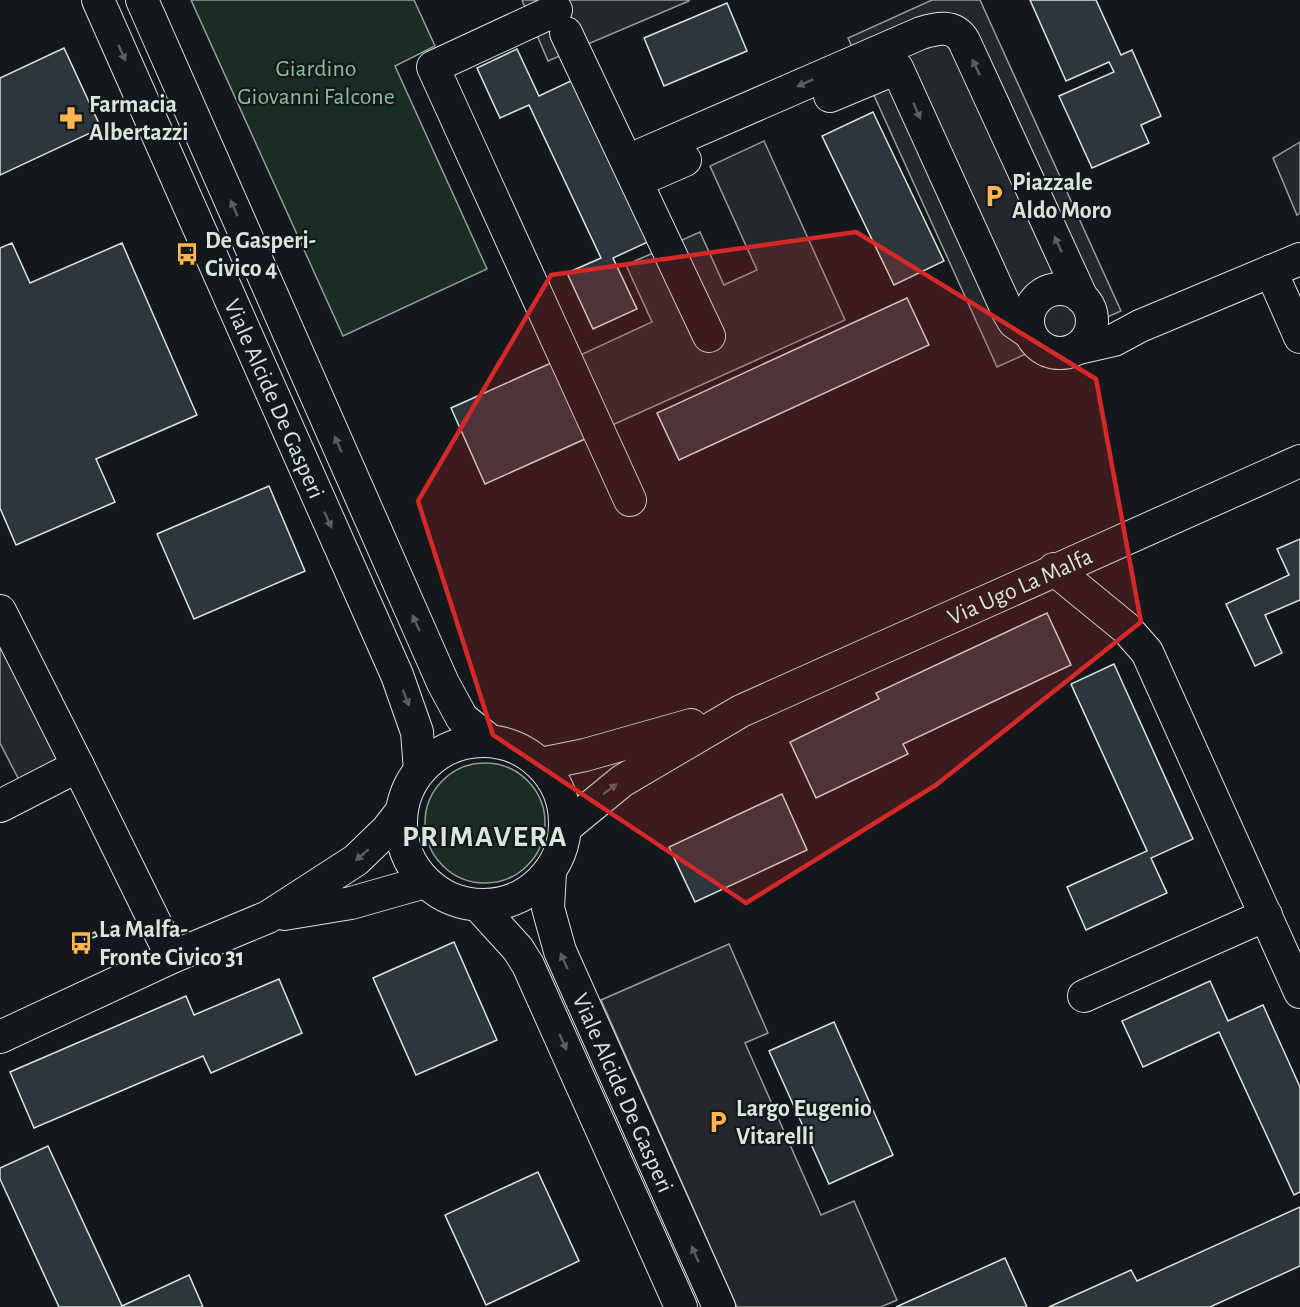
<svg xmlns="http://www.w3.org/2000/svg" width="1300" height="1307" font-family="'Alegreya Sans',sans-serif">
	<rect width="100%" height="100%" fill="#14181c"/>
	<g fill="#1a2d24" stroke="#939e99" stroke-width="1.5">
		<path d="M191 0H414L435 46 395 66 487 269 343 336Z"/>
		<circle cx="485" cy="823" r="60"/>
	</g>
	<g fill="#24282b" stroke="#939e99" stroke-width="1.5">
		<path d="M522 0H689V1L548 61Z"/>
		<path d="M932 0H980L1121 311 997 367 848 38Z"/>
		<path d="M764 141 845 320 608 427 576 357 652 322 626 265 700 232 724 285 757 270 710 166Z"/>
		<path d="M1300 142V213L1297 215 1273 158Z"/>
		<path d="M0 611 72 754 19 780 0 743Z"/>
		<path d="M729 944 768 1033 745 1043 821 1215 854 1201 897 1300 881 1307H737L601 1000Z"/>
	</g>
	<g fill="#2c363c" stroke="#d8e6dc" stroke-width="1.5">
		<path d="M1030 0H1096L1121 55 1132 50 1161 116 1141 125 1149 143 1092 168 1059 96 1114 72 1109 62 1066 81Z"/>
		<path d="M727 3 747 51 664 86 644 38Z"/>
		<path d="M64 48 101 128 0 175V78Z"/>
		<path d="M517 49 539 96 575 79 650 241 613 258 637 309 593 329 567 273 601 258 529 105 500 118 477 68Z"/>
		<path d="M873 112 944 261 894 285 822 136Z"/>
		<path d="M12 243 30 283 122 243 197 415 96 459 115 502 16 545 0 508V248Z"/>
		<path d="M907 298 929 345 679 460 657 413Z"/>
		<path d="M551 363 585 439 485 484 451 408Z"/>
		<path d="M269 486 305 571 194 619 157 534Z"/>
		<path d="M1300 539V600L1265 615 1282 653 1255 666 1226 604 1289 575 1277 549Z"/>
		<path d="M1047 613 1071 665 903 744 908 754 816 798 790 742 879 699 876 693Z"/>
		<path d="M1114 664 1193 839 1151 858 1167 893 1086 930 1067 887 1147 851 1071 684Z"/>
		<path d="M782 794 807 850 695 902 669 847Z"/>
		<path d="M95 932 97 936 85 941 84 937Z"/>
		<path d="M454 942 497 1040 416 1075 373 978Z"/>
		<path d="M279 979 302 1033 211 1073 203 1056 34 1128 10 1072 186 996 194 1015Z"/>
		<path d="M1210 981 1228 1021 1263 1005 1300 1087V1192L1294 1195 1219 1032 1143 1067 1122 1021Z"/>
		<path d="M834 1022 893 1155 829 1184 769 1051Z"/>
		<path d="M48 1146 122 1306 189 1275 203 1307H59L0 1179V1168Z"/>
		<path d="M538 1172 579 1261 486 1305 445 1215Z"/>
		<path d="M1300 1207V1266L1210 1307H1049L1131 1270 1137 1281Z"/>
		<path d="M1005 1258 1027 1307H896Z"/>
	</g>
	<g fill="none" stroke-linecap="round" stroke-linejoin="round">
		<g stroke="#d8e6dc" stroke-width="34">
			<g id="minor">
				<path id="s1" d="M98 0 397 675 417 732 420 770"/>
				<path d="M142 0 443 683 462 718 490 741"/>
				<path d="M556 10 433 67 630 500"/>
				<path d="M566 33 709 336"/>
				<path d="M830 96 897 68 1008 312 1014 322 1030 333"/>
				<path d="M627 161 921 33C937 28 954 24 964 41L1082 298"/>
				<path d="M637 181 685 160"/>
				<path d="M1271 271 1300 337"/>
				<circle cx="1060" cy="321" r="32"/>
				<path d="M1079 348 1114 340 1140 326 1300 259"/>
				<path d="M1054 569 1126 628 1147 652 1300 992"/>
				<path d="M0 611 78 766"/>
				<circle cx="483" cy="823" r="82"/>
				<path d="M541 764 585 755 691 725"/>
				<path d="M0 806 78 766 172 957"/>
				<path id="s2" d="M566 827 622 781 741 711 1300 461"/>
				<path id="s3" d="M550 872 548 908 560 951 719 1307"/>
				<path d="M478 905 518 949 528 965 681 1307"/>
				<path d="M284 914 351 903 425 882"/>
				<path d="M1084 996 1266 915"/>
				<path d="M0 1037 172 957 268 917 356 860 387 830 401 812"/>
			</g>
		</g>
		<use href="#minor" stroke="#14181c" stroke-width="32"/>
	</g>
	<defs><path id="oneway-solid" d="M-6-.8H1V-3.2L6.5 0L1 3.2V.8H-6Z" transform="scale(1.5)"/></defs>
	<g fill="#59605f">
		<use href="#oneway-solid" transform="translate(122 53) rotate(66)"/>
		<use href="#oneway-solid" transform="translate(976 67) rotate(-115)"/>
		<use href="#oneway-solid" transform="translate(805 83) rotate(156)"/>
		<use href="#oneway-solid" transform="translate(917 111) rotate(66)"/>
		<use href="#oneway-solid" transform="translate(234 208) rotate(-114)"/>
		<use href="#oneway-solid" transform="translate(1058 244) rotate(-115)"/>
		<use href="#oneway-solid" transform="translate(338 444) rotate(-114)"/>
		<use href="#oneway-solid" transform="translate(328 520) rotate(66)"/>
		<use href="#oneway-solid" transform="translate(416 623) rotate(-114)"/>
		<use href="#oneway-solid" transform="translate(406 698) rotate(69)"/>
		<use href="#oneway-solid" transform="translate(610 789) rotate(-37)"/>
		<use href="#oneway-solid" transform="translate(362 855) rotate(139)"/>
		<use href="#oneway-solid" transform="translate(564 961) rotate(-114)"/>
		<use href="#oneway-solid" transform="translate(563 1042) rotate(66)"/>
		<use href="#oneway-solid" transform="translate(695 1254) rotate(-114)"/>
	</g>
	<path fill="#d62828" fill-opacity="0.2" stroke="#d62828" stroke-width="4.5" stroke-linejoin="round" d="M856 232 1096 379 1141 622 936 785 746 903 493 735 418 501 551 275Z"/>
	<defs>
		<g id="pharmacy-bare" transform="scale(1.8)"><path d="M-2-6h4v4h4v4h-4v4h-4v-4h-4v-4h4Z" fill="#ffb74d" stroke="#14181c" stroke-width="2.5" paint-order="stroke"/></g>
		<g id="parking-bare" transform="scale(1.8)"><path d="M-3.5-5.5H1a3.5 3.5 0 0 1 0 7H-1V5.5H-3.5ZM-1-3.4V-.6H.8a1.4 1.4 0 0 0 0-2.8Z" fill="#ffb74d" stroke="#14181c" stroke-width="2.5" paint-order="stroke"/></g>
		<g id="bus-bare" transform="scale(1.8)"><path d="M-5-6H5V4H4V6H2V4H-2V6H-4V4H-5ZM-3.5-4V0h7V-4ZM-3.5 1.2v1.5H-2V1.2ZM2 1.2v1.5H3.5V1.2Z" fill="#ffb74d" stroke="#14181c" stroke-width="2.5" paint-order="stroke"/></g>
	</defs>
	<g fill-rule="evenodd">
		<use href="#pharmacy-bare" x="71" y="118"/>
		<use href="#parking-bare" x="994" y="196"/>
		<use href="#bus-bare" x="187" y="254"/>
		<use href="#bus-bare" x="81" y="943"/>
		<use href="#parking-bare" x="718" y="1122"/>
	</g>
	<g text-anchor="middle" stroke-width="4.5" stroke-linejoin="round" paint-order="stroke">
		<g font-size="24" fill="#8ac095" stroke="#14181c">
			<text x="316" y="76">Giardino<tspan x="316" dy="28">Giovanni Falcone</tspan></text>
		</g>
		<g font-size="24" font-weight="bold" fill="#d8e6dc" stroke="#14181c" text-anchor="start">
			<text x="89" y="112">Farmacia<tspan x="89" dy="28">Albertazzi</tspan></text>
			<text x="1012" y="190">Piazzale<tspan x="1012" dy="28">Aldo Moro</tspan></text>
			<text x="205" y="248">De Gasperi-<tspan x="205" dy="28">Civico 4</tspan></text>
			<text x="99" y="937">La Malfa-<tspan x="99" dy="28">Fronte Civico 31</tspan></text>
			<text x="736" y="1116">Largo Eugenio<tspan x="736" dy="28">Vitarelli</tspan></text>
		</g>
		<g font-size="24" fill="#d8e6dc" stroke="#14181c">
			<text dy="8" stroke="none"><textPath href="#s1" startOffset="436">Viale Alcide De Gasperi</textPath></text>
			<text dy="8" stroke="none"><textPath href="#s2" startOffset="516">Via Ugo La Malfa</textPath></text>
			<text dy="8" stroke="none"><textPath href="#s3" startOffset="236">Viale Alcide De Gasperi</textPath></text>
		</g>
		<g font-size="30" font-weight="bold" letter-spacing="1.5" fill="#d8e6dc" stroke="#14181c">
			<text x="485" y="846">PRIMAVERA</text>
		</g>
	</g>
</svg>
